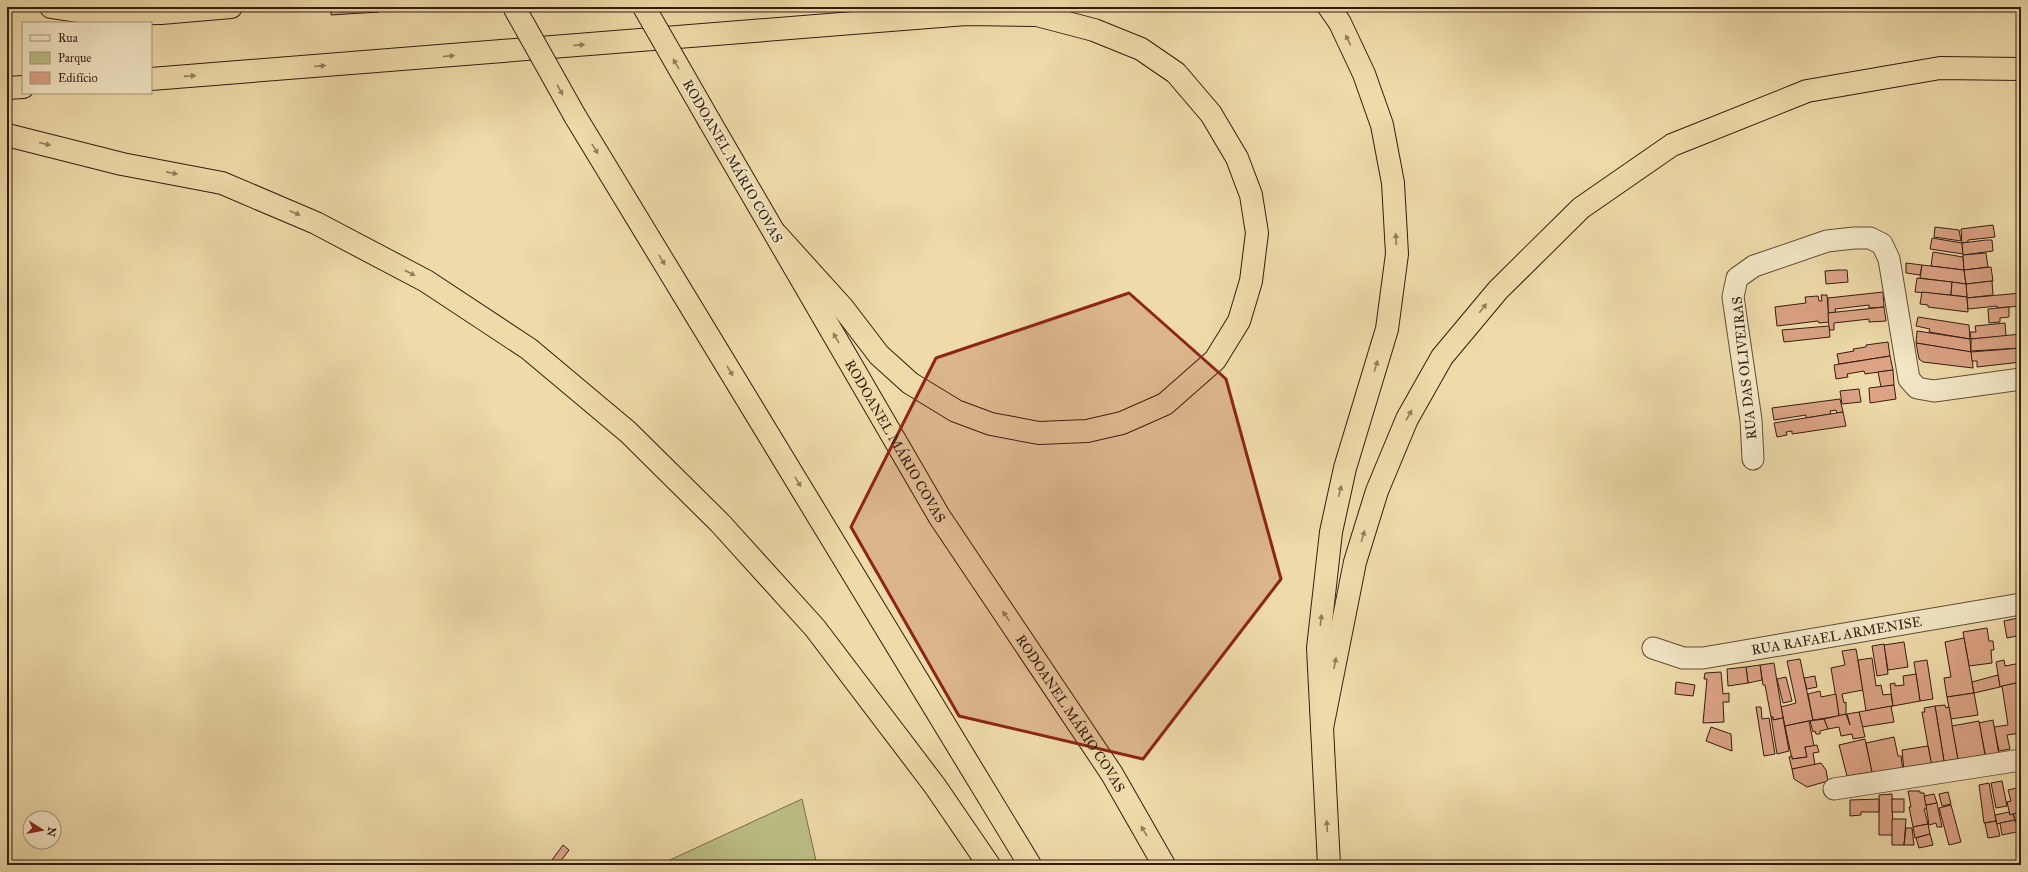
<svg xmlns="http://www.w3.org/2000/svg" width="2028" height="872" font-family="'IM FELL Great Primer',serif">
	<rect width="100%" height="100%" fill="#eedba9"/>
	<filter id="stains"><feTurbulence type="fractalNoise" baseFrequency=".005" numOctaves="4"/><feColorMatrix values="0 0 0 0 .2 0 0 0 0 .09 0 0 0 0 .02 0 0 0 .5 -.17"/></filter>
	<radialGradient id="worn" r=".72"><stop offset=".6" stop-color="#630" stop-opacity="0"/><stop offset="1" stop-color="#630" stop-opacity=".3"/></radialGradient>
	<path fill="#bcbf85" stroke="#786e4c" d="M802 799 817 865H659Z"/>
	<g fill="#dca385" stroke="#331c12">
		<path d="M331 7H378L379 12 331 15Z"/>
		<path d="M1993 225 1995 237 1968 240V242L1962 243 1961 229Z"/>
		<path d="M1935 227 1959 230 1961 241 1934 237Z"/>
		<path d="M1932 238 1962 243 1963 254 1930 249Z"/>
		<path d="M1986 240H1992L1993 251 1963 255 1962 243Z"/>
		<path d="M1933 252 1963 257 1964 270 1931 266Z"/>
		<path d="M1986 253 1988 267 1964 270 1963 255Z"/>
		<path d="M1906 263 1922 265 1920 275 1906 273Z"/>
		<path d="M1922 265 1964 270 1966 284 1920 278Z"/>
		<path d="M1991 267 1993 281 1966 284 1964 270Z"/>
		<path d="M1838 270H1847L1848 282 1826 284 1825 271Z"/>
		<path d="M1917 278 1952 282 1951 295 1915 292Z"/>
		<path d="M1992 281 1993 295 1967 298 1966 284Z"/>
		<path d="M1952 282 1966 284 1967 297 1951 295Z"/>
		<path d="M1883 292 1884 307 1869 308V305L1835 309 1836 312 1828 313V298Z"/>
		<path d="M1922 292 1967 297 1968 312 1928 307V305L1920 304Z"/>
		<path d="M2021 293V306L1997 308V306L1968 309 1967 298Z"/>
		<path d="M1821 295H1827L1829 322 1819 323 1818 321 1777 326 1775 307 1806 303 1805 297 1818 296 1819 301H1822Z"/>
		<path d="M1884 307 1886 321 1869 322V319L1834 323V330H1829L1828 313Z"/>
		<path d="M2009 307V317L2000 318V322L1989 323 1988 309Z"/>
		<path d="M1918 317 1969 325 1970 339 1929 332 1930 329 1916 326Z"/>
		<path d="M2005 323 2006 336 1971 339 1970 332H1976L1975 326Z"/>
		<path d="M1829 326 1830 337 1784 342 1782 330Z"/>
		<path d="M1917 331 1970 339 1971 352 1916 343Z"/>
		<path d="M2021 334V348L1971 351V339Z"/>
		<path d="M1888 342 1890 356 1839 364 1837 354 1854 351 1853 349 1866 347V345Z"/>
		<path d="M1916 343 1972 352 1973 368 1923 362 1919 359Z"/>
		<path d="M2021 348V362L1977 367V361H1972L1971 352Z"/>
		<path d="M1890 356 1893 370 1865 374 1864 371 1847 374 1848 377 1836 379 1834 365Z"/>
		<path d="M1893 370 1894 385 1881 387 1878 372Z"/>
		<path d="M1894 385 1896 399 1870 403 1869 388Z"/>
		<path d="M1859 389 1861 402 1842 404 1840 391Z"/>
		<path d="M1840 399 1843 412 1837 413 1836 410 1830 411 1831 414 1806 418V415L1774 420 1772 408Z"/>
		<path d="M1843 412 1846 426 1792 434V431L1786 432 1787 435 1777 437 1774 423Z"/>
		<path d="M2018 618 2021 635 2007 638 2004 621Z"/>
		<path d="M1987 628 1989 641H1993L1994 650H1991L1992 663 1969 666 1963 632Z"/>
		<path d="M1964 638 1974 693 1947 697 1944 678 1951 677 1945 642Z"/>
		<path d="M1904 642 1908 667 1888 670 1884 645Z"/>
		<path d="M1884 644 1888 674 1877 676 1872 646Z"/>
		<path d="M1856 649 1863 690 1842 694 1844 703 1846 702V714L1839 716 1831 668 1845 665 1842 651Z"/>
		<path d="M1872 658 1876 686 1881 685 1883 695 1891 694 1893 706 1866 711 1858 660Z"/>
		<path d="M1800 659 1813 720 1785 726 1781 707 1796 703 1787 661Z"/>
		<path d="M1927 660 1933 699 1920 701 1914 662Z"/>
		<path d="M2004 660 2005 666 2021 663V682L2000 687 1996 662Z"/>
		<path d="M1774 663 1783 718 1773 720V717H1771L1765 685H1763L1760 665Z"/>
		<path d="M1760 665 1762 680 1748 683 1746 667Z"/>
		<path d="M1746 667 1748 683 1728 686 1727 669Z"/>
		<path d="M1721 672 1723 694 1729 693V702H1723L1724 722 1703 723 1707 679H1704L1705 673Z"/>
		<path d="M1916 674 1920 701 1893 706 1890 684 1895 683V686L1904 685 1903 676Z"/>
		<path d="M1998 675 2000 687 1974 693 1972 682Z"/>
		<path d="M1815 676 1817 687 1807 689 1804 678Z"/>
		<path d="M1786 677 1792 701 1783 703 1777 679Z"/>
		<path d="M1676 682 1695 685 1693 696 1675 694Z"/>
		<path d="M2021 682V733L2007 735 2010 749 1999 751 1994 727 2008 725 2002 686Z"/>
		<path d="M1820 691 1821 697 1836 694 1839 716 1813 720 1808 694Z"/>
		<path d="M1974 693 1978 715 1951 719 1947 697Z"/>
		<path d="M1945 705 1946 708 1949 707 1958 759 1944 761 1935 706Z"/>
		<path d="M1891 706 1894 722 1862 727 1859 712Z"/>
		<path d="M1935 706 1944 761 1931 763 1922 712H1925L1924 708Z"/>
		<path d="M1756 707H1761L1762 719 1769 718 1775 754 1764 756Z"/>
		<path d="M1859 712 1865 737 1853 739 1852 734 1841 736 1839 727 1828 729 1824 719 1846 714 1850 725 1847 714Z"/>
		<path d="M1771 717H1773V720L1783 718 1789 751 1777 754Z"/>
		<path d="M1824 719 1828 729 1820 731V734H1816L1815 731 1813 732 1810 721Z"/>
		<path d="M1993 720 1999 755 1986 758 1979 723Z"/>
		<path d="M1809 721 1814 746 1805 747 1807 757 1792 759 1785 726Z"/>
		<path d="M1979 721 1985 755 1958 759 1952 726Z"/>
		<path d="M1711 727 1731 734 1732 751 1706 741Z"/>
		<path d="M1894 737 1898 756H1901L1903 771 1872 774 1866 743Z"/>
		<path d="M1865 739 1872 772 1847 776 1839 745Z"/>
		<path d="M1817 745 1819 752 1813 753 1815 765 1792 769 1789 757 1792 756V759L1807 757 1805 747Z"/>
		<path d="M1928 746 1932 766 1904 771 1902 750Z"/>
		<path d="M1821 763 1826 770 1828 781 1807 787 1794 779 1792 769Z"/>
		<path d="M2002 781 2007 806 1996 808 1991 783Z"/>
		<path d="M1989 783 1996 821 1984 823 1979 785Z"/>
		<path d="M2021 787V812L2010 815 2007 802 2011 801 2008 790Z"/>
		<path d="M1908 791H1920V793H1924L1927 809H1924L1928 824 1913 827 1909 807H1911Z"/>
		<path d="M1948 792 1951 804 1942 806 1939 794Z"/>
		<path d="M1892 794 1893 835H1879V795Z"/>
		<path d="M1934 794 1937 803 1926 805 1924 796Z"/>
		<path d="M1879 799V812H1861V815L1850 816V800Z"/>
		<rect x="1892" y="799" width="12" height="13"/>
		<path d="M1937 803 1942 827H1937L1936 823 1929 825 1926 805Z"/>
		<path d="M1951 805 1961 842 1949 845 1939 808Z"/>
		<path d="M2009 812 2010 815 2013 814 2015 820 1997 824 1995 815Z"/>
		<path d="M2021 812V822L2016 823 2013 814Z"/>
		<path d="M1892 819H1906L1904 845H1892Z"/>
		<path d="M2015 820 2016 823 2021 822V831L2002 835 2000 823Z"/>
		<path d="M1996 821 2000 836 1988 838 1985 823Z"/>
		<path d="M1928 824 1930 834 1915 838 1913 827Z"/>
		<path d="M1906 828H1912L1914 845H1904Z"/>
		<path d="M1930 834 1933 845 1919 848 1916 838Z"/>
		<path d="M563 845 569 850 558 865H550L549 864Z"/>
	</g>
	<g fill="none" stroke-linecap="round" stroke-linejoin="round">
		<g stroke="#624c38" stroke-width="23">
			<g id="minor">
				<path d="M1753 459 1751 420 1733 297 1737 278 1754 266 1827 241 1854 238H1870L1882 244 1889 259 1909 379 1917 388 1934 391 2021 379"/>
				<path id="s1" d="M1653 648 1683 658H1703L2021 604"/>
				<path d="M1834 789 2021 760"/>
			</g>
		</g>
		<g stroke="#331c12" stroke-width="24">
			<g id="motorway">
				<path d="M51 7 97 14 161 13 231 7"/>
				<path d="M151 79 966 14 1037 15 1094 30 1141 49 1176 73 1211 114 1237 158 1251 195 1257 233 1251 281 1239 321 1215 360 1165 404 1122 423 1087 431 1039 433 991 424 956 411 910 383 879 355 843 308 777 235"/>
				<path d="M7 88 23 87"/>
				<path d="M575 116 1030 865"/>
				<path id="s2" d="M710 122 939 516 1112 774 1164 865"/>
				<path d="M7 135 122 164 222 183 316 223 426 281 529 349 628 432 720 523 815 628 935 786 989 865"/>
				<path d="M1322 728 1355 562 1377 491 1407 419 1442 357 1498 290 1581 208 1672 145 1807 91 1940 68 2021 69"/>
				<path d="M1329 865 1318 648 1331 532 1345 468 1387 329 1397 254 1393 183 1382 125 1364 74 1340 23 1329 7"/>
			</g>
		</g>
		<use href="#minor" stroke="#f4e8c7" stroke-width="21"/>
		<use href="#motorway" stroke="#eedba9" stroke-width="22"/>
		<g stroke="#331c12" stroke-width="24" stroke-linecap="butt">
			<g id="motorway-bridge">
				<path d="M514 7 575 116"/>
				<path d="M644 7 710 122"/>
			</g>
		</g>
		<use href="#motorway-bridge" stroke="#eedba9" stroke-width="22"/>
	</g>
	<defs><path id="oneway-solid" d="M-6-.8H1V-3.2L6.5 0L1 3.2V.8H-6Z"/></defs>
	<g fill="#907c5e">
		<use href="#oneway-solid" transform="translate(1348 40) rotate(-116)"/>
		<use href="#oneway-solid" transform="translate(579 45) rotate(-5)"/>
		<use href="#oneway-solid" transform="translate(449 56) rotate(-5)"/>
		<use href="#oneway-solid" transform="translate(676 64) rotate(-120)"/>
		<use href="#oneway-solid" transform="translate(320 66) rotate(-5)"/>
		<use href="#oneway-solid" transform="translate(190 76) rotate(-4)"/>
		<use href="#oneway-solid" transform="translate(560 90) rotate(61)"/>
		<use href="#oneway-solid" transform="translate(45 144) rotate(14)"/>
		<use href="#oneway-solid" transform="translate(595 149) rotate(59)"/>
		<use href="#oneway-solid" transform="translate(172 173) rotate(11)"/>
		<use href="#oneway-solid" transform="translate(295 213) rotate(23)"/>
		<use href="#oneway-solid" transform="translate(1396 239) rotate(-93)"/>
		<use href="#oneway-solid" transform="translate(662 260) rotate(59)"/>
		<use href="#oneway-solid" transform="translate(410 273) rotate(28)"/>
		<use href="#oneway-solid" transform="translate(1483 308) rotate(-51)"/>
		<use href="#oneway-solid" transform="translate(836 338) rotate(-120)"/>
		<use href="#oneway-solid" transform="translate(1376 366) rotate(-73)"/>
		<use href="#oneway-solid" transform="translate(730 371) rotate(59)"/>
		<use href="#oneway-solid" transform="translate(1409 415) rotate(-61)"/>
		<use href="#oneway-solid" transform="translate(798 482) rotate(59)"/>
		<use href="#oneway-solid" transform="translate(1340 491) rotate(-77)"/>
		<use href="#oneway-solid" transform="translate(1363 536) rotate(-73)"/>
		<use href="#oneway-solid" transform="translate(1006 616) rotate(-124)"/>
		<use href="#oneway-solid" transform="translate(1321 620) rotate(-83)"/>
		<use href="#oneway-solid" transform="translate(1335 663) rotate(-79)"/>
		<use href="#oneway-solid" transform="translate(1327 826) rotate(-93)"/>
		<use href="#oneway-solid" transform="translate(1144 831) rotate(-120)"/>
	</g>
	<path fill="#8f2418" fill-opacity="0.2" stroke="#8f2418" stroke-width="3" stroke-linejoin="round" d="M1129 293 1226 379 1281 579 1143 759 959 716 851 527 936 358Z"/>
	<g text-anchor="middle" stroke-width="4" stroke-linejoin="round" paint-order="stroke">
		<g font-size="14" fill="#331c12" stroke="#f4e8c7">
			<text transform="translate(733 161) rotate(60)" y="5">RODOANEL MÁRIO COVAS</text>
			<text transform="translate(1744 368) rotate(-96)" y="5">RUA DAS OLIVEIRAS</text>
			<text dy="5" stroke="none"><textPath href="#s2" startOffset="369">RODOANEL MÁRIO COVAS</textPath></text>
			<text dy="5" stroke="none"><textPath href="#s1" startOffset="187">RUA RAFAEL ARMENISE</textPath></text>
			<text dy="5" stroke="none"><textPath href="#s2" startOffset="693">RODOANEL MÁRIO COVAS</textPath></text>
		</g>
	</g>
	<rect width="2028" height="872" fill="none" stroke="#eedba9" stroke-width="24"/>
	<rect x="8" y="8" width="2012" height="856" fill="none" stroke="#331c12" stroke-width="2"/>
	<rect x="12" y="12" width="2004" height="848" fill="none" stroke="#331c12"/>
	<rect x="22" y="22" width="130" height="72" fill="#f4e8c7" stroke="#a7967f"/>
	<rect x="30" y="35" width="20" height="6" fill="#f4e8c7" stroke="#a7967f"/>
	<text x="58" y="42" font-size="12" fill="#331c12">Rua</text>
	<rect x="30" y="52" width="20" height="12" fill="#bcbf85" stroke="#a7967f"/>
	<text x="58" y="62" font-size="12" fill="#331c12">Parque</text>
	<rect x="30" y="72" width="20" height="12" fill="#dca385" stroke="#a7967f"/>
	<text x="58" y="82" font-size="12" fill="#331c12">Edifício</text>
	<g transform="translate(42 830) rotate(101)"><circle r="19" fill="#f4e8c7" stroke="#a7967f"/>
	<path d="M0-3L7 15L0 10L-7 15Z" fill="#8f2418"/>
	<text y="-6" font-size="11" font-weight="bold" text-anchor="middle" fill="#331c12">N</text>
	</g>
	<rect width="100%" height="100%" filter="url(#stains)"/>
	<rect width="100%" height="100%" fill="url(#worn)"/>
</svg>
